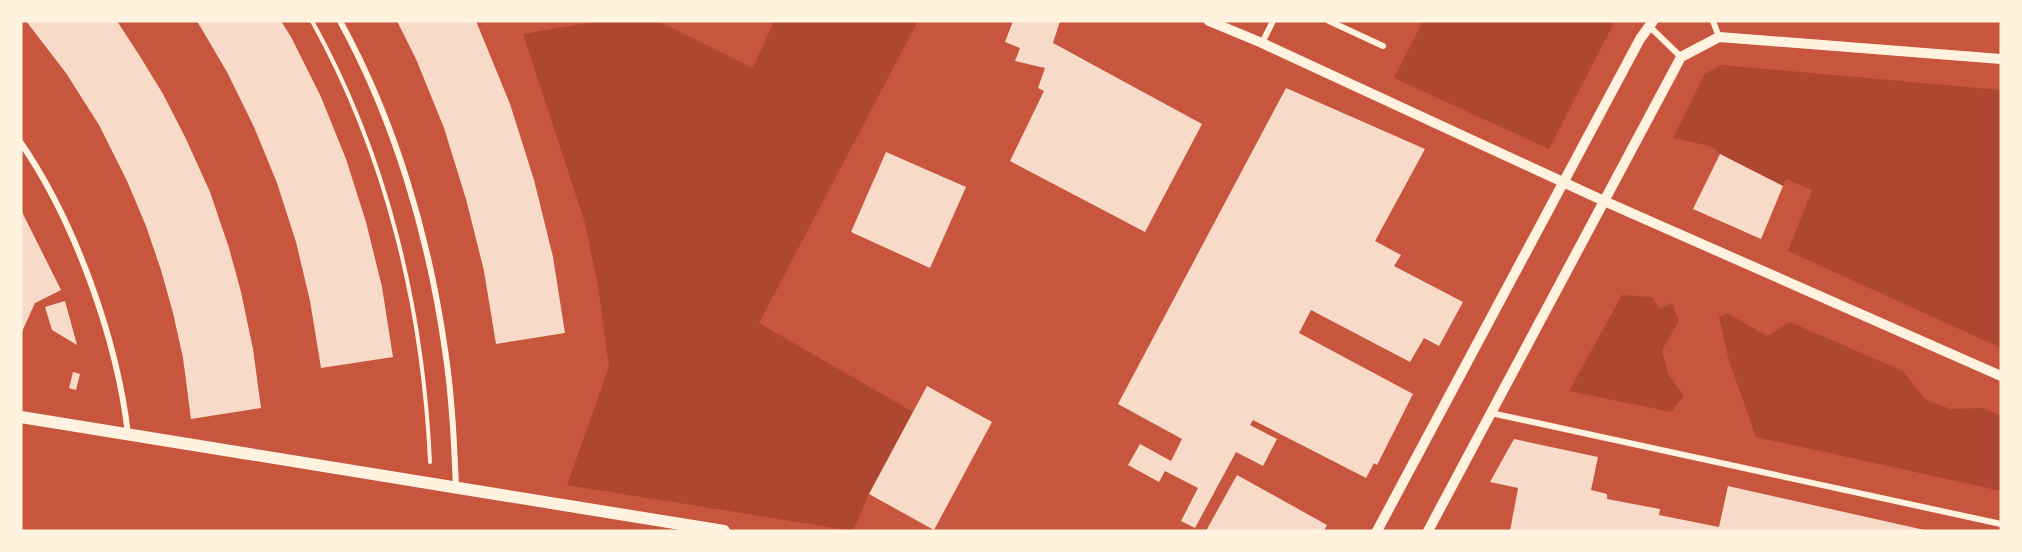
<svg xmlns="http://www.w3.org/2000/svg" width="2022" height="552" font-family="'Nunito Sans',sans-serif">
	<rect width="100%" height="100%" fill="#c8553d"/>
	<g fill="#ae4732">
		<path d="M599 21H658L753 68 774 21H918L759 323 913 412 869 494 853 531 567 485 609 367 598 286 585 223 523 34Z"/>
		<path d="M1423 21H1615L1549 149 1394 78Z"/>
		<path d="M1721 65 2001 90V348L1788 251 1812 190 1786 179 1783 186 1720 154 1710 146 1673 138 1704 75Z"/>
		<path d="M1622 295 1652 297 1660 309 1672 303 1679 321 1662 350 1668 374 1684 396 1671 412 1569 391Z"/>
		<path d="M1727 313 1767 336 1790 322 1903 371 1925 399 1950 409 1984 408 2001 416V491L1756 437 1729 361 1719 317Z"/>
	</g>
	<g fill="#f7dbc8">
		<path d="M26 21H117L141 58 163 94 186 139 210 192 229 248 241 292 253 349 261 408 191 419 183 358 173 313 161 270 146 226 127 181 99 125 66 73Z"/>
		<path d="M197 21H281L291 37 321 97 346 159 366 222 382 287 393 357 321 368 310 301 296 242 277 183 254 127 227 72Z"/>
		<path d="M397 21H476L510 104 534 180 553 257 565 333 496 344 484 271 466 199 444 128 416 59Z"/>
		<path d="M1013 21H1060L1053 43 1202 124 1145 232 1010 161 1044 91 1038 88 1045 68 1015 61 1020 48 1005 42Z"/>
		<path d="M1286 88 1425 149 1375 241 1401 255 1394 266 1463 302 1439 346 1424 338 1410 362 1311 310 1299 333 1413 394 1377 465 1374 463 1366 478 1253 420 1250 425 1277 439 1263 466 1236 452 1195 528 1181 521 1198 488 1165 471 1159 482 1128 465 1140 444 1171 461 1182 439 1118 404Z"/>
		<path d="M886 152 966 187 930 268 851 232Z"/>
		<path d="M1720 154 1783 186 1761 239 1693 209Z"/>
		<path d="M21 210 61 290 35 303 21 334Z"/>
		<path d="M65 301 77 345 52 330 45 307Z"/>
		<path d="M73 372 80 374 76 390 69 388Z"/>
		<path d="M927 386 992 422 934 530 869 494Z"/>
		<path d="M1514 439 1598 457 1591 490 1607 494V499L1660 509 1659 515 1719 527 1728 486 1929 531H1510L1518 488 1490 482Z"/>
		<path d="M1237 475 1327 525 1324 531H1206Z"/>
	</g>
	<g fill="none" stroke-linecap="round" stroke-linejoin="round">
		<path stroke="#fff3e0" stroke-width="4" d="M312 21C387 156 423 309 430 462"/>
		<g stroke="#fff3e0" stroke-width="6">
			<path d="M340 21C395 121 429 237 445 350 452 395 454 441 456 487"/>
			<path d="M1329 21 1383 46"/>
			<path d="M1713 21 1719 37"/>
			<path d="M1649 26 1681 57"/>
			<path d="M1262 43 1273 21"/>
			<path d="M21 143C75 222 117 339 128 434"/>
			<path d="M1491 413 2001 524"/>
		</g>
		<g stroke="#fff3e0" stroke-width="10">
			<path d="M1209 21 1262 43 1604 201 2001 376"/>
			<path d="M1377 531 1640 39 1653 21"/>
			<path d="M1428 531 1681 57 1719 37 2001 59"/>
		</g>
		<path stroke="#fff3e0" stroke-width="12" d="M21 417 724 531"/>
	</g>
	<rect width="2022" height="552" fill="none" stroke="#fff3e0" stroke-width="45"/>
</svg>
